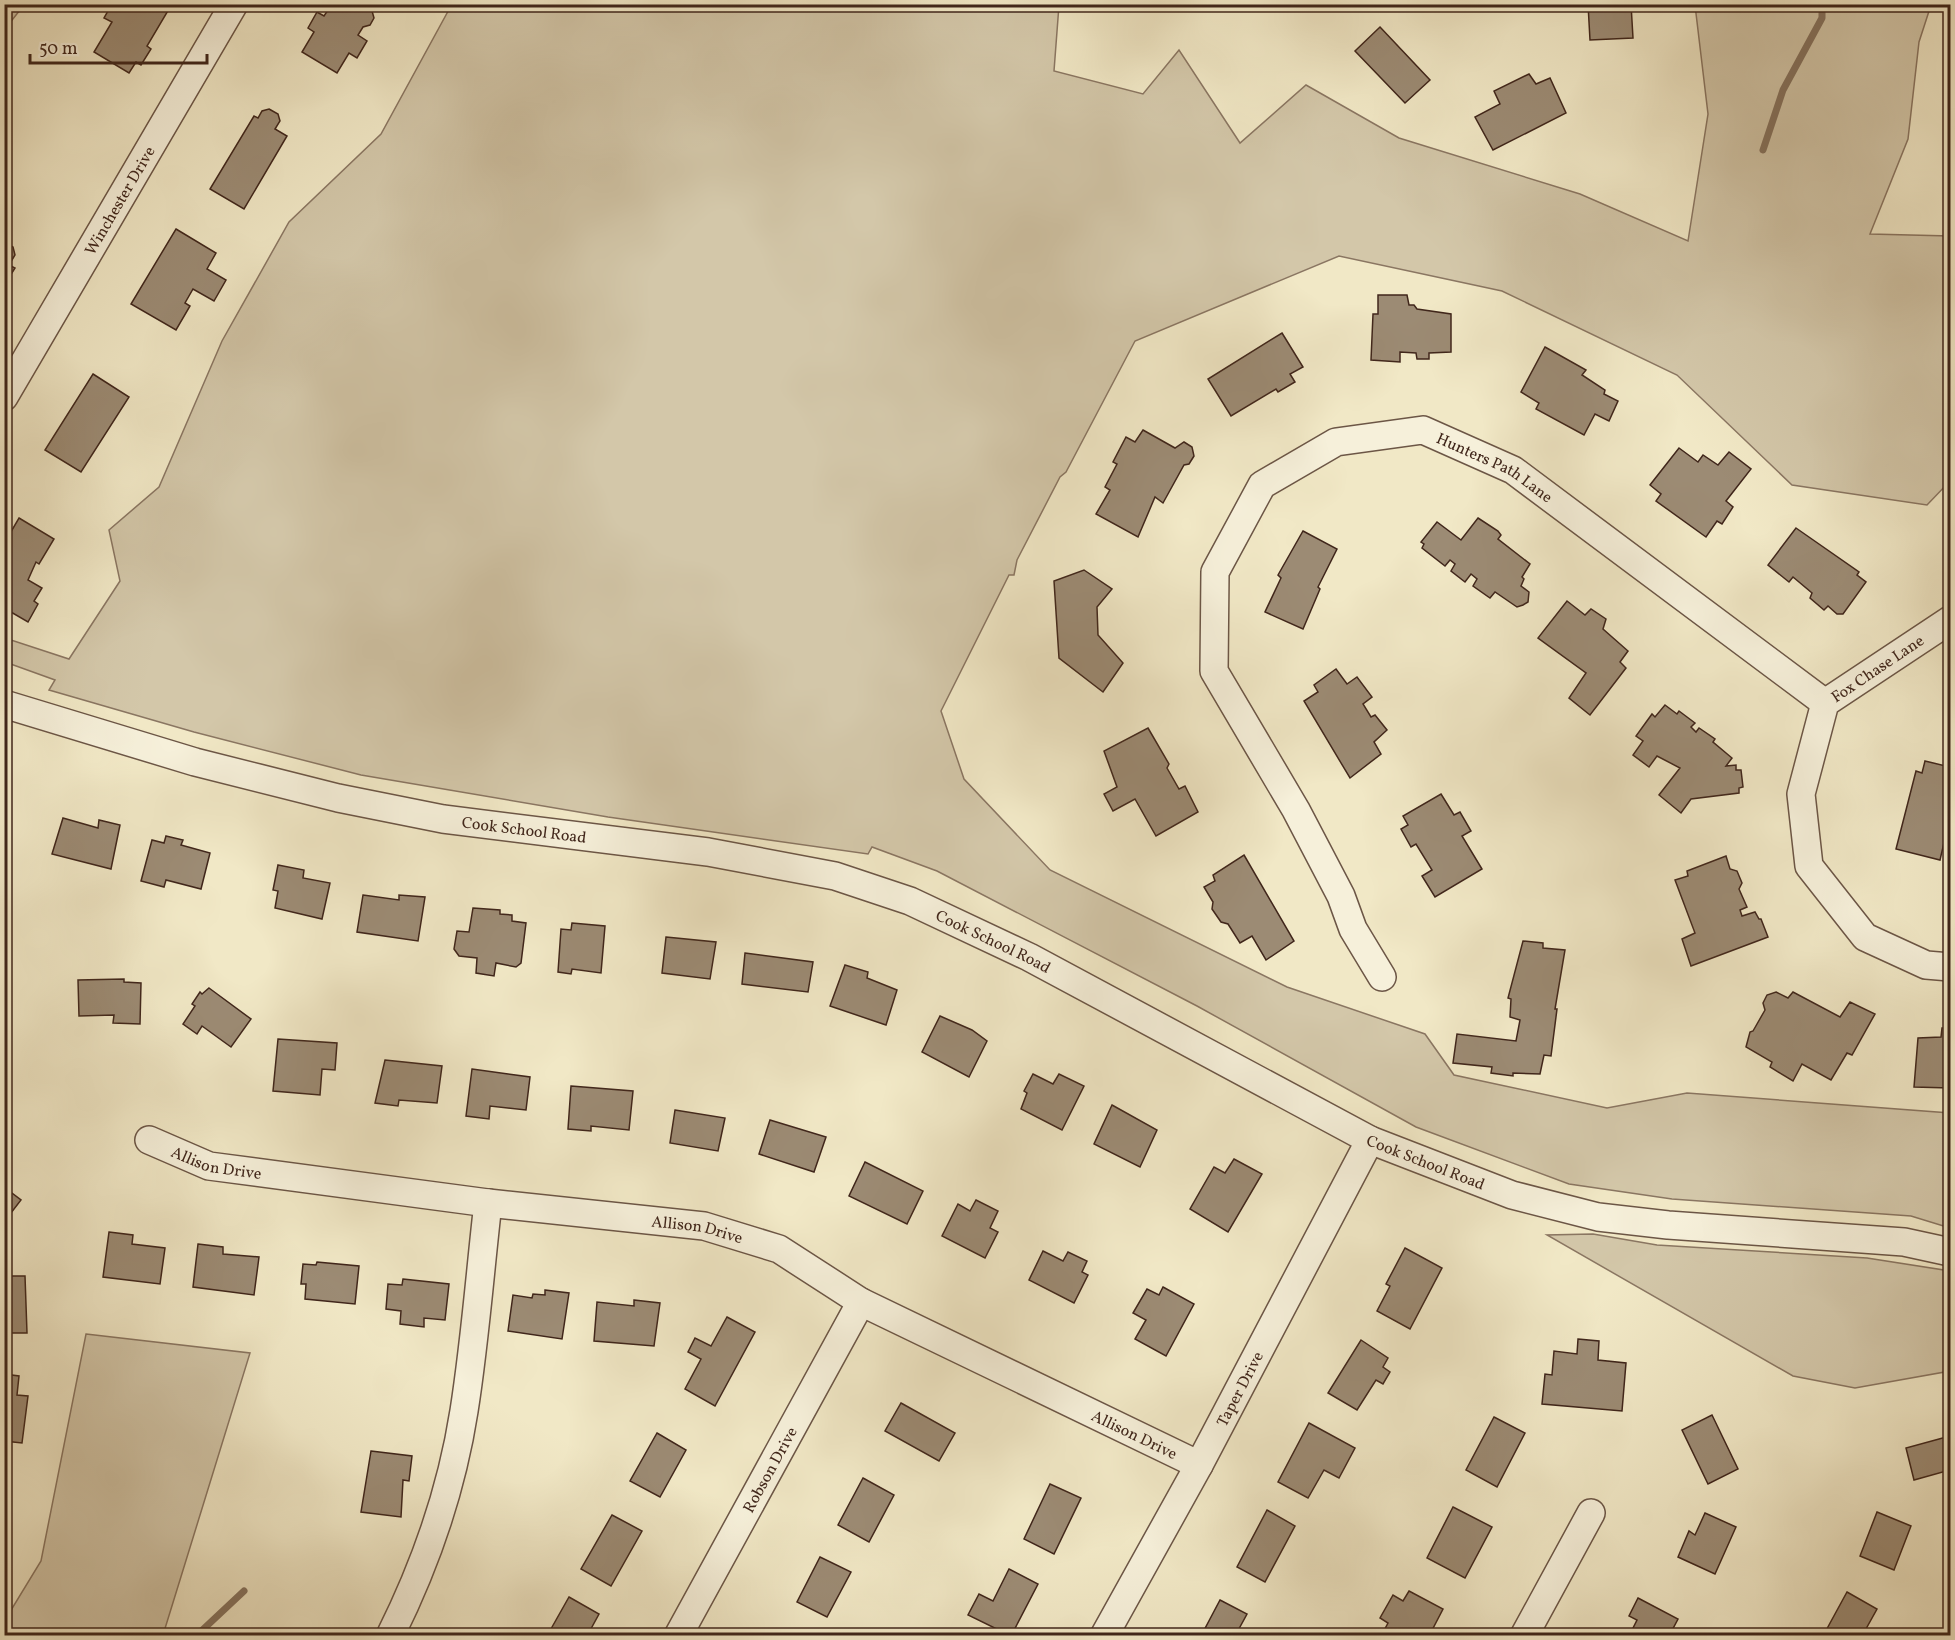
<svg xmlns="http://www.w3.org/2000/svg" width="1955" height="1640" font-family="Vollkorn,serif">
	<rect width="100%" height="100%" fill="#f1e8c6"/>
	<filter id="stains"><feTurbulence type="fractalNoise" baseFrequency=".00333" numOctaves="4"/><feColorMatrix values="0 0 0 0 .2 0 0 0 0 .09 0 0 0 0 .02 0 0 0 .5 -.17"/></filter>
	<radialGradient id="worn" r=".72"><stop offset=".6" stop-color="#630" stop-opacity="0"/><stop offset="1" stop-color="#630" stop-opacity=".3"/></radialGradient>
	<g fill="#d3c7a9" stroke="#8a7662" stroke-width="1.5">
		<path d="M5 4 24 5 5 29 4 5Z"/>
		<path d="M452 4 1059 5 1054 71 1143 94 1179 50 1240 143 1306 85 1399 138 1580 194 1688 241 1708 114 1695 5H1931L1919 42 1908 139 1870 234 1950 236V481L1927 505 1792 485 1677 375 1502 291 1339 256 1135 341 1066 472 1060 477 1017 560 1014 575H1009L941 711 964 779 1050 870 1287 987 1425 1034 1454 1075 1607 1108 1687 1093 1950 1113V1228L1911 1216 1672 1199 1569 1184 1416 1127 1197 1006 937 871 872 847 868 854 608 817 361 775 194 732 49 690 55 680 5 662V638L69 659 120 581 109 530 159 487 222 341 289 222 381 134Z"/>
		<path d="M1593 1234 1657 1245 1867 1258 1950 1271V1371L1855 1388 1793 1376 1547 1235Z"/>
		<path d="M86 1334 250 1353 163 1635H5V1620L41 1561Z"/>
	</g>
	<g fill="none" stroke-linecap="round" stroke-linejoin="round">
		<g stroke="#86735f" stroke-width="7">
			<path d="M1763 150 1783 90 1822 18V4"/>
			<path d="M196 1636 244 1591"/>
		</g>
	</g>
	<g fill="#9c8b74" stroke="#40261b" stroke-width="1.5">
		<path d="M112 4H162L169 9 147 46 151 49 141 65 136 62 129 73 94 52 112 22 104 18Z"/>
		<path d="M377 4 372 11 374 18 370 25 363 27 358 35 367 41 357 58 349 53 337 73 302 52 314 32 308 28 317 12 324 16 330 7 328 4Z"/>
		<path d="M1588 4H1631L1633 38 1590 40Z"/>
		<path d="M1380 27 1430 80 1405 103 1355 51Z"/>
		<path d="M1529 74 1536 84 1550 78 1566 113 1493 150 1475 117 1500 104 1494 91Z"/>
		<path d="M269 109 278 114 280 121 275 129 287 136 244 209 210 189 254 116 258 118 262 111Z"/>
		<path d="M176 229 216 253 207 269 226 280 214 301 193 289 185 303 190 306 176 330 131 304Z"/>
		<path d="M4 242 13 247 15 255 9 265 15 268 10 276 7 274 4 277Z"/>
		<path d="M1378 295H1407L1409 305H1414L1417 309 1451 314V352L1429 353V359H1417L1416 353 1400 352V362L1371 360 1373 314H1378Z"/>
		<path d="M1282 333 1303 367 1290 374 1295 382 1278 392 1276 389 1231 416 1208 379Z"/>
		<path d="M1545 347 1586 370 1582 375 1605 390 1604 394 1618 401 1609 421 1595 414 1584 435 1536 409 1539 403 1521 392Z"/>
		<path d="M93 374 129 397 81 472 45 450Z"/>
		<path d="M1143 430 1175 448 1184 442 1192 447 1194 456 1189 464 1184 465 1163 503 1155 497 1138 537 1096 514 1110 490 1105 487 1117 464 1113 462 1126 437 1135 442Z"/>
		<path d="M1679 448 1698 462 1703 455 1718 465 1729 452 1751 469 1726 501 1733 507 1722 524 1717 521 1706 537 1656 501 1661 494 1650 485Z"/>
		<path d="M19 518 54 539 39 564 36 562 28 580 42 588 34 601 38 604 28 622 4 608V548L7 544 5 542Z"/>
		<path d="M1478 518 1498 531 1501 535 1498 539 1530 564 1522 577 1524 579 1521 586 1529 592 1528 602 1523 605 1517 607 1495 592 1490 598 1473 586 1477 579 1471 574 1465 582 1451 571 1455 564 1450 560 1445 566 1422 548 1424 544 1421 542 1437 522 1461 540Z"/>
		<path d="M1796 528 1859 572 1857 575 1866 582 1843 614H1837L1828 606 1824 610 1810 598 1812 593 1793 577 1789 582 1768 565Z"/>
		<path d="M1303 531 1337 549 1318 587 1320 589 1303 629 1265 612 1281 578 1278 575Z"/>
		<path d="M1084 570 1112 589 1097 607 1098 635 1123 663 1103 692 1059 658 1054 581Z"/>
		<path d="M1567 601 1585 615 1591 609 1606 619 1603 629 1628 651 1620 662 1626 668 1590 715 1569 698 1586 673 1538 638Z"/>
		<path d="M1336 669 1347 684 1357 677 1372 697 1363 704 1371 717 1375 715 1387 730 1374 742 1381 754 1350 778 1304 701 1318 692 1314 685Z"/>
		<path d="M1665 705 1677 714 1679 711 1695 723 1691 727 1696 732 1699 728 1715 739 1713 742 1732 758 1726 766 1736 765V770H1741L1743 787 1739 788V793L1691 799 1681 813 1659 795 1680 768 1657 756 1649 767 1633 755 1643 741 1636 736 1652 714 1655 717Z"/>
		<path d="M1148 728 1169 764 1167 768 1179 789 1185 786 1198 812 1156 836 1135 799 1113 811 1104 794 1117 787 1104 751Z"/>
		<path d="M1925 761 1950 767V817L1940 860 1896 849 1916 771 1922 773Z"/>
		<path d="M1441 794 1454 815 1460 812 1471 831 1462 836 1482 869 1435 897 1422 876 1432 870 1416 844 1411 847 1401 829 1408 825 1403 816Z"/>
		<path d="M63 818 98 828 99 820 120 825 111 869 52 854Z"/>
		<path d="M166 836 183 840 181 845 210 853 201 889 166 880 164 887 141 881 152 840 164 843Z"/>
		<path d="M1244 855 1294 941 1266 960 1252 936 1240 943 1228 924 1221 922 1212 909 1213 902 1204 887 1215 881 1213 875Z"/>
		<path d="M1726 856 1730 869 1737 871 1742 883 1739 889 1747 907 1740 910 1742 916 1755 912 1759 919H1761L1768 937 1691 966 1682 939 1695 933 1675 880 1688 876 1687 871Z"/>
		<path d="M278 865 304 870 303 878 330 883 322 919 275 908 278 891 273 890Z"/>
		<path d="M363 895 399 900V895L425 897 418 941 357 932Z"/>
		<path d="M473 908 500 910V914L512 915V921L526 923 521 963 516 967 496 963 494 976 476 973 477 958 459 956 454 949 457 931 469 932Z"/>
		<path d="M572 923 605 926 601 973 572 969 571 974 558 972 561 929 571 930Z"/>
		<path d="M666 937 716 942 710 979 662 973Z"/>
		<path d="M1523 941 1543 943V948L1565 950 1555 1009H1557L1551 1056 1544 1055 1540 1074 1513 1073V1076L1491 1073 1492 1067 1453 1063 1457 1034 1516 1041 1520 1020 1510 1017 1511 999 1508 998Z"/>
		<path d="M745 953 813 962 808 992 742 984Z"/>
		<path d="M845 965 868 972 867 978 897 990 886 1025 830 1006Z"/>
		<path d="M124 979V982L141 983 140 1024 113 1023 114 1015 79 1016 78 980Z"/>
		<path d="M209 988 251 1019 231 1047 202 1026 197 1034 183 1024 195 1006 192 1004 200 992 202 994Z"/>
		<path d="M1776 992 1788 998 1793 992 1840 1017 1850 1002 1875 1014 1852 1055 1847 1053 1831 1080 1802 1064 1793 1081 1770 1067 1772 1062 1746 1047 1750 1032 1753 1031 1765 1010 1763 1003 1767 995Z"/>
		<path d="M940 1016 972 1030 987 1041 969 1077 922 1052Z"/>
		<path d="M1942 1028H1950V1088L1914 1087 1918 1038 1941 1037Z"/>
		<path d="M278 1039 337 1043 335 1070 322 1069 320 1095 273 1091Z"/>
		<path d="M385 1060 442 1066 437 1103 399 1100 398 1106 375 1103Z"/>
		<path d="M472 1069 530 1077 526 1110 490 1106 489 1119 466 1116Z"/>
		<path d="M1033 1074 1053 1084 1059 1074 1084 1086 1062 1130 1021 1109 1027 1093 1024 1091Z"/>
		<path d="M571 1086 633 1091 629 1130 591 1126V1131L568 1129Z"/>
		<path d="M1112 1105 1157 1130 1140 1167 1094 1144Z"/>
		<path d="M675 1110 725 1118 718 1151 670 1143Z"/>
		<path d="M770 1120 826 1137 814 1172 759 1154Z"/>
		<path d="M1234 1159 1262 1174 1228 1232 1190 1209 1214 1167 1225 1173Z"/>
		<path d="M865 1162 923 1191 907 1224 849 1196Z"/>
		<path d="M4 1187 21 1200 4 1222Z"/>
		<path d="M976 1200 998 1211 990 1228 998 1232 985 1258 942 1236 958 1204 970 1211Z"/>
		<path d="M109 1232 133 1235 132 1244 165 1248 160 1284 103 1277Z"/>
		<path d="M198 1244 223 1247V1254L259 1257 254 1295 193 1287Z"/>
		<path d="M1405 1248 1442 1268 1410 1329 1377 1311 1390 1286 1386 1284Z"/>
		<path d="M1043 1251 1063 1261 1068 1252 1087 1261 1082 1272 1088 1275 1074 1303 1029 1280Z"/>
		<path d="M317 1262 359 1266 355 1304 305 1299 306 1284H301L303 1264 316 1265Z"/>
		<path d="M4 1276H25L27 1333H4Z"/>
		<path d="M403 1279 449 1284 445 1320 424 1318V1327L400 1324 401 1311 386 1309 388 1284 402 1285Z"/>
		<path d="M1163 1287 1194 1304 1166 1356 1135 1339 1146 1320 1133 1313 1147 1289 1159 1295Z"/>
		<path d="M545 1290 569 1293 562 1339 508 1331 513 1295 532 1298 533 1294 545 1295Z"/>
		<path d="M634 1300 660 1303 654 1346 594 1341 597 1302 634 1306Z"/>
		<path d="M727 1317 755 1332 715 1406 685 1389 701 1359 688 1352 695 1338 711 1346Z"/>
		<path d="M1578 1339 1599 1341 1598 1360 1626 1363 1622 1411 1542 1404 1545 1374 1552 1375 1554 1351 1577 1354Z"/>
		<path d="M1361 1340 1388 1358 1383 1367 1390 1372 1383 1384 1376 1380 1357 1410 1328 1393Z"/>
		<path d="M4 1374 19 1376 17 1395 28 1396 22 1443 4 1441Z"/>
		<path d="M901 1403 955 1433 939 1461 885 1431Z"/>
		<path d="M1712 1415 1738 1469 1708 1484 1682 1430Z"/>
		<path d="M1494 1417 1525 1433 1497 1487 1466 1470Z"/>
		<path d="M1309 1423 1355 1448 1339 1478 1324 1470 1308 1498 1278 1482Z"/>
		<path d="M657 1433 686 1450 660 1497 630 1481Z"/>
		<path d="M1950 1436V1470L1914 1480 1906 1448Z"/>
		<path d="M371 1451 412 1456 409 1481 403 1480 401 1517 361 1512Z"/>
		<path d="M863 1478 894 1495 869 1542 838 1525Z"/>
		<path d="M1050 1484 1081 1498 1054 1554 1024 1539Z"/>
		<path d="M1453 1507 1492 1527 1465 1578 1427 1558Z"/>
		<path d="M1267 1510 1295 1526 1265 1582 1237 1567Z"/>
		<path d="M1877 1512 1911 1526 1894 1570 1860 1556Z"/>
		<path d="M1705 1513 1736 1527 1715 1574 1678 1557 1689 1531 1695 1535Z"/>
		<path d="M612 1515 642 1531 611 1586 581 1569Z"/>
		<path d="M820 1557 851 1572 827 1617 797 1602Z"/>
		<path d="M1009 1569 1038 1584 1011 1636 968 1615 979 1594 993 1601Z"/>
		<path d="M1409 1591 1443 1609 1429 1636H1381L1388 1623 1380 1618 1393 1595 1403 1601Z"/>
		<path d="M1847 1592 1877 1609 1862 1636H1823Z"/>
		<path d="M569 1597 599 1614 587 1636H547Z"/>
		<path d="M1638 1598 1678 1619 1669 1636H1629L1637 1620 1629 1616Z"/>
		<path d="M1220 1600 1247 1614 1235 1636H1201Z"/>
	</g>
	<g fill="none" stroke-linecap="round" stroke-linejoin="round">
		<g stroke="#6c5646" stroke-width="30">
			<g id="minor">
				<path id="s1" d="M4 397 234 4"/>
				<path d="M1950 620 1825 703 1801 794 1809 866 1865 937 1926 965 1950 967"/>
				<path id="s2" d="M4 704 195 762 338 798 443 819 708 852 835 876 910 901 1029 957 1370 1140 1512 1195 1598 1217 1668 1225 1904 1242 1950 1252"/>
				<path id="s3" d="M1382 977 1353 929 1341 896 1296 810 1214 671 1215 572 1262 485 1336 442 1423 430 1513 470 1825 703"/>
				<path id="s4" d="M149 1140 209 1166 488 1203 704 1226 779 1249 861 1302 1199 1465"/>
				<path d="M390 1636C425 1566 452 1488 464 1411 475 1342 480 1272 488 1203"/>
				<path id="s5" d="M678 1636 861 1302"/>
				<path id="s6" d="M1104 1636 1199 1465 1370 1140"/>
				<path d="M1524 1636 1591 1513"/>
			</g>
		</g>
		<use href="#minor" stroke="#f6f0da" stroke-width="27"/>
	</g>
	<g text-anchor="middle" stroke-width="6" stroke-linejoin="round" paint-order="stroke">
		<g font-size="16" fill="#40261b" stroke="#f6f0da">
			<text dy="6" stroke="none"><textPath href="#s1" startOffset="228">Winchester Drive</textPath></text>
			<text dy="6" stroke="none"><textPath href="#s3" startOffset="802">Hunters Path Lane</textPath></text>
			<text transform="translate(1877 668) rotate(-34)" y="6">Fox Chase Lane</text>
			<text dy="6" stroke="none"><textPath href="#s2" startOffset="536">Cook School Road</textPath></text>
			<text dy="6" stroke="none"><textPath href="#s2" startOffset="1022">Cook School Road</textPath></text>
			<text dy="6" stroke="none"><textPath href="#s4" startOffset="72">Allison Drive</textPath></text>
			<text dy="6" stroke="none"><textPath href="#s2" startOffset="1508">Cook School Road</textPath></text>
			<text dy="6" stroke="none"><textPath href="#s4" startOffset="558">Allison Drive</textPath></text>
			<text dy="6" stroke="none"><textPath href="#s6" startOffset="282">Taper Drive</textPath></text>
			<text dy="6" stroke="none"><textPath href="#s4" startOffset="1044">Allison Drive</textPath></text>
			<text dy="6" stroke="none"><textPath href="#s5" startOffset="190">Robson Drive</textPath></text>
		</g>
	</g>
	<rect width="1955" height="1640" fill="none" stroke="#f1e8c6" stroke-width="24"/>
	<rect x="6" y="6" width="1943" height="1628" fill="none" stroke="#40261b" stroke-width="3"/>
	<rect x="12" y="12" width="1931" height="1616" fill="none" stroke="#40261b" stroke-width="1.5"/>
	<path d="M30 54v9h177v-9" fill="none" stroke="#40261b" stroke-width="3"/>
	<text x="39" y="54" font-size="18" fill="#40261b" stroke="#f6f0da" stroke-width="4.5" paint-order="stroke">50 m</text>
	<rect width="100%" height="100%" filter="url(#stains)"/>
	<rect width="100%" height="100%" fill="url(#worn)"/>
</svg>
